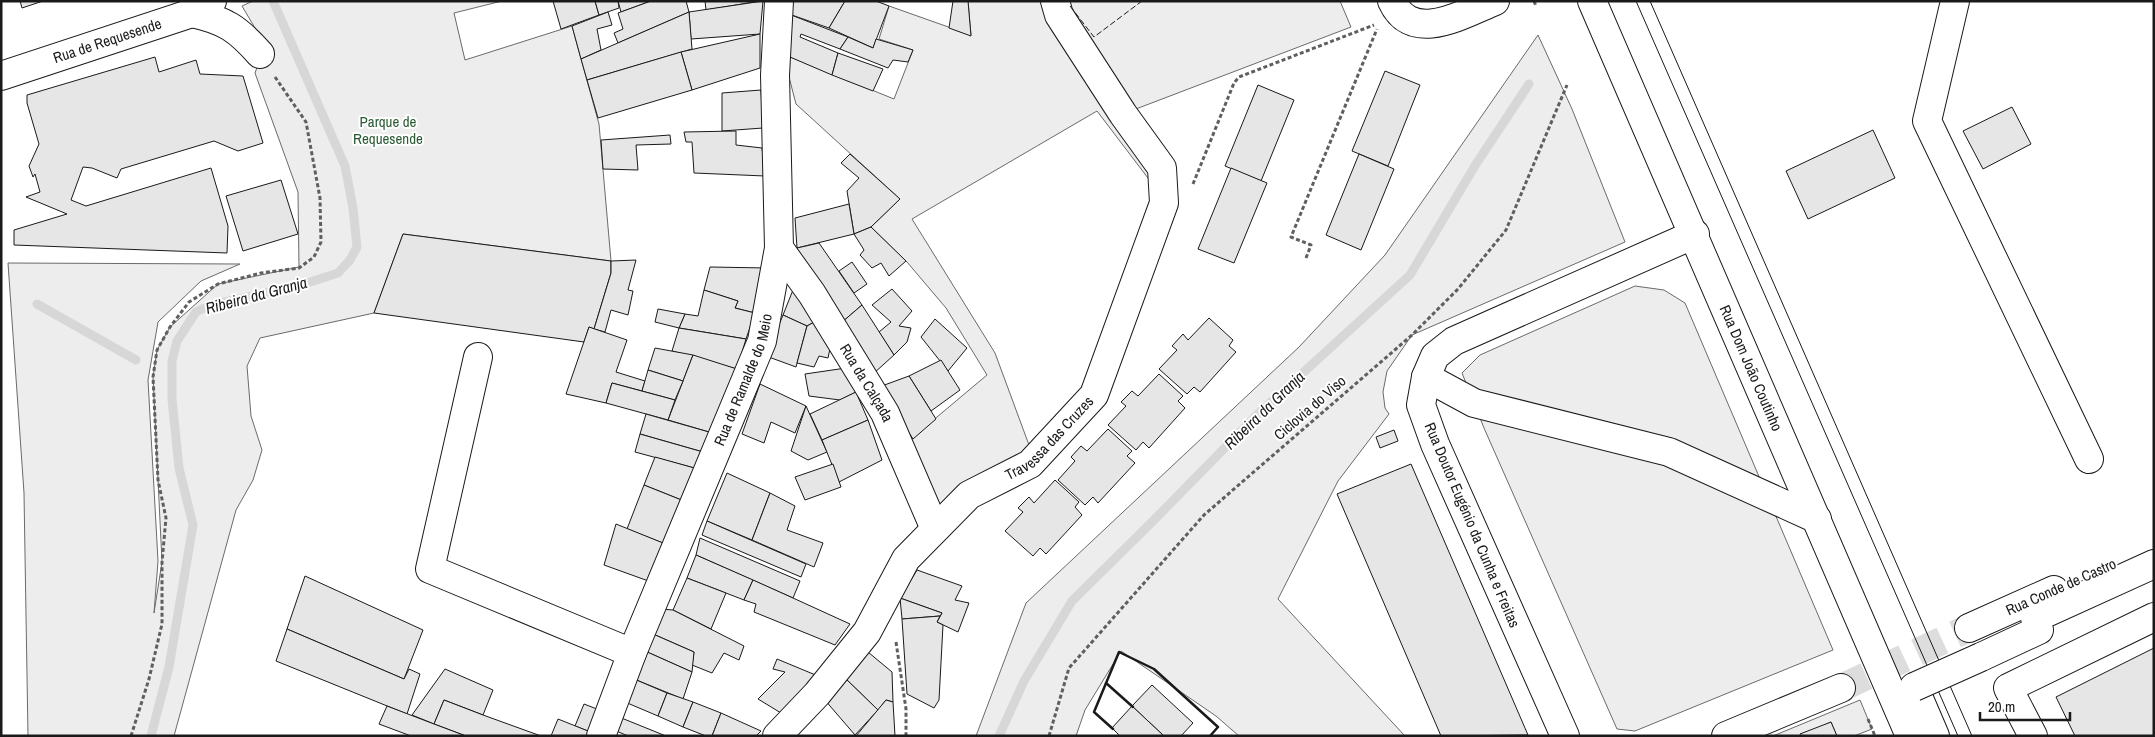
<svg xmlns="http://www.w3.org/2000/svg" width="2155" height="737" font-family="'Archivo Narrow',sans-serif">
	<rect width="100%" height="100%" fill="#fff"/>
	<g fill="#ededed" stroke="#6a6a6a" fill-rule="evenodd">
		<path d="M253 1H502L454 13 465 60 572 26 599 124 611 261 403 234 374 313 260 338 247 366 251 416 262 450 253 480 236 510 174 736H28L24 493 8 263 240 264 201 281 158 322 148 380 158 561 154 613 162 562 153 377 157 350 170 327 218 284 299 267 298 192 255 73 265 45 242 6Z"/>
		<path d="M968 1H1055L1059 15 1123 114 1162 168 1164 203 1094 395 1030 464 969 495 935 529 900 448 987 375 946 308 907 262 871 227 900 199 796 104 783 54 894 99 913 50 879 39 889 6 971 35ZM1097 111 1151 182 1154 207 1082 393 1029 445 995 353 912 219Z"/>
		<path d="M1058 1H1340L1351 27 1128 112Z"/>
		<path d="M1538 35 1572 109 1625 242 1412 335 1387 371 1383 392 1385 408 1389 414 1338 481 1278 599 1405 736H1239L1216 716 1121 651 1085 710 1076 736H976L1026 603 1299 347 1385 255Z"/>
		<path d="M1635 286 1664 290 1685 303 1833 650 1635 731 1617 729 1484 428 1462 373 1480 355Z"/>
		<path d="M1860 700 1872 729 1854 736H1837L1831 722 1801 736H1773Z"/>
	</g>
	<g fill="none" stroke-linecap="round" stroke-linejoin="round">
		<g stroke="#d7d7d7" stroke-width="9">
			<path d="M37 304 136 360"/>
			<path d="M151 736 169 667 193 525 179 468 172 399V361L177 341 196 312 211 305 301 285 338 273 350 260 357 247 353 208 345 166 273 1"/>
			<path d="M999 736 1024 681 1072 601 1153 521 1259 413 1410 275 1476 164 1529 84"/>
		</g>
	</g>
	<g fill="#e6e6e6" stroke="#1a1a1a">
		<path d="M20 1H43L22 8Z"/>
		<path d="M553 1H595L599 15 561 29Z"/>
		<path d="M595 1H618L619 8 599 15Z"/>
		<path d="M618 1H651L621 12Z"/>
		<path d="M651 1H686L689 12 618 43 614 33 623 29 618 13Z"/>
		<path d="M705 1H760L706 10Z"/>
		<path d="M763 1 760 34 691 39 689 12Z"/>
		<path d="M787 1H845L829 28 786 13Z"/>
		<path d="M845 1H876L889 6 873 48 829 28Z"/>
		<path d="M953 1H968L971 36 949 28Z"/>
		<path d="M608 12 612 25 597 29 601 50 581 59 572 26Z"/>
		<path d="M689 12 692 49 587 80 581 59Z"/>
		<path d="M786 13 848 37 840 49 801 34 800 37 838 53 832 75 783 54Z"/>
		<path d="M760 34V68L692 90 681 52Z"/>
		<path d="M848 37 873 48 876 39 913 50 908 62 893 60 888 68 840 49Z"/>
		<path d="M681 52 692 90 598 118 587 80Z"/>
		<path d="M838 53 883 69 873 91 832 75Z"/>
		<path d="M155 57 159 72 196 60 200 74 243 76 263 143 238 151 214 141 121 169 117 178 92 168 83 167 71 200 86 206 211 168 228 226 227 253 14 245V230L67 214 26 197 40 192 35 174 33 177 29 166 39 144 27 103V95Z"/>
		<path d="M1385 71 1420 85 1388 166 1352 151Z"/>
		<path d="M1258 85 1294 100 1261 181 1225 166Z"/>
		<path d="M761 90 763 128 722 131V93Z"/>
		<path d="M2012 107 2031 144 1983 169 1963 131Z"/>
		<path d="M1873 130 1895 178 1808 219 1786 171Z"/>
		<path d="M736 131V145L762 148 765 176 694 173 692 142H686L684 132Z"/>
		<path d="M670 135 671 144 636 145 638 170 603 169 601 140Z"/>
		<path d="M850 154 900 199 871 227 854 234 847 191 859 178 841 163Z"/>
		<path d="M1359 154 1394 169 1361 250 1326 235Z"/>
		<path d="M1231 168 1267 183 1234 263 1198 249Z"/>
		<path d="M281 180 298 234 243 251 226 196Z"/>
		<path d="M849 204 854 234 797 248 795 218Z"/>
		<path d="M871 227 906 261 889 276 881 263 872 268 860 255 864 250 854 234Z"/>
		<path d="M403 234 611 261V273L594 329 589 327 584 342 374 313Z"/>
		<path d="M819 243 862 305 841 323 799 260 797 248Z"/>
		<path d="M636 260 628 290 633 291 628 315 611 310 605 332 594 329 611 273V261Z"/>
		<path d="M852 262 867 284 854 293 839 271Z"/>
		<path d="M710 267 767 268 755 313 735 308 738 301 704 290Z"/>
		<path d="M795 285 816 321 807 326 783 315Z"/>
		<path d="M892 289 912 311 899 326 911 328 907 342 894 355 879 332 891 322 872 305Z"/>
		<path d="M704 290 738 301 735 308 755 313 746 339 679 328 685 314 698 316Z"/>
		<path d="M862 305 894 355 873 374 841 323Z"/>
		<path d="M658 309 685 314 679 328 655 322Z"/>
		<path d="M783 315 807 326 796 367 766 356Z"/>
		<path d="M1209 318 1233 340 1229 346 1236 352 1200 392 1194 387 1187 394 1159 369 1177 350 1172 346 1183 334 1188 340Z"/>
		<path d="M935 319 967 348 948 371 921 337Z"/>
		<path d="M816 321 831 344 828 358 819 356 814 367 797 363 807 326Z"/>
		<path d="M589 327 627 340 616 372 645 381 642 391 612 383 606 403 566 394Z"/>
		<path d="M679 328 746 339 737 369 672 351Z"/>
		<path d="M655 348 693 355 683 381 648 370Z"/>
		<path d="M693 355 737 369 709 432 668 420Z"/>
		<path d="M941 360 960 390 931 411 909 376Z"/>
		<path d="M846 368 856 392 840 400 809 396 805 374Z"/>
		<path d="M648 370 683 381 675 400 642 391Z"/>
		<path d="M1159 374 1183 396 1178 401 1185 408 1149 448 1143 442 1136 450 1108 425 1126 406 1121 402 1132 391 1138 396Z"/>
		<path d="M909 376 936 419 913 439 879 387Z"/>
		<path d="M612 383 675 400 668 420 606 403Z"/>
		<path d="M760 384 806 406 795 433 771 422 764 443 742 434Z"/>
		<path d="M856 392 868 420 822 440 810 414Z"/>
		<path d="M806 406 827 452 808 460 791 451Z"/>
		<path d="M646 414 709 432 703 452 640 434Z"/>
		<path d="M868 420 882 460 839 482 822 440Z"/>
		<path d="M1108 429 1132 451 1127 456 1135 463 1098 503 1093 497 1085 505 1058 480 1075 461 1071 457 1081 446 1087 451Z"/>
		<path d="M1394 430 1398 441 1380 448 1376 437Z"/>
		<path d="M640 434 703 452 698 469 635 452Z"/>
		<path d="M655 457 698 469 684 501 644 485Z"/>
		<path d="M833 464 841 487 805 500 795 477Z"/>
		<path d="M1411 464 1528 735 1441 736 1337 494Z"/>
		<path d="M727 473 770 493 752 540 707 521Z"/>
		<path d="M1055 480 1079 502 1075 507 1082 515 1046 554 1040 548 1033 556 1005 531 1023 512 1018 508 1029 497 1034 503Z"/>
		<path d="M644 485 684 501 668 545 627 529Z"/>
		<path d="M770 493 795 506 787 530 823 543 814 567 752 540Z"/>
		<path d="M707 521 806 564 801 577 702 535Z"/>
		<path d="M616 524 668 545 654 583 604 565Z"/>
		<path d="M700 538 800 581 793 598 696 555Z"/>
		<path d="M696 555 753 580 744 600 687 578Z"/>
		<path d="M917 570 962 586 955 600 969 603 958 632 937 622 942 613 900 598Z"/>
		<path d="M305 576 423 630 404 679 287 629Z"/>
		<path d="M687 578 726 593 711 629 673 610Z"/>
		<path d="M753 580 793 598 850 624 835 645 754 612 756 604 744 600Z"/>
		<path d="M900 598 942 613 940 616 902 619Z"/>
		<path d="M660 609 673 610 744 646 739 660 724 653 712 673 692 665 694 652 653 634Z"/>
		<path d="M940 616 937 622 943 625 939 700 934 708 907 694 902 619Z"/>
		<path d="M287 629 404 679 409 669 420 674 407 714 276 661Z"/>
		<path d="M653 634 694 652 692 672 645 651Z"/>
		<path d="M2154 648V736H2075L2056 697Z"/>
		<path d="M645 651 692 672 683 699 634 679Z"/>
		<path d="M868 652 892 672 893 702 886 700 878 710 845 678Z"/>
		<path d="M777 659 818 676 781 713 758 699 785 672 773 669Z"/>
		<path d="M445 669 493 690 483 715 444 700 434 724 412 715Z"/>
		<path d="M845 678 878 710 855 735 824 699Z"/>
		<path d="M634 679 667 693 658 716 625 702Z"/>
		<path d="M1152 685 1193 723 1181 736H1164L1132 706Z"/>
		<path d="M667 693 693 702 683 727 658 716Z"/>
		<path d="M444 700 483 715 541 736H466L434 724Z"/>
		<path d="M886 700 893 702 895 736H856Z"/>
		<path d="M693 702 721 713 712 736H706L683 727Z"/>
		<path d="M584 704 602 711 593 733 575 726Z"/>
		<path d="M387 706 434 724 466 736H411L379 724Z"/>
		<path d="M1132 706 1164 736H1120L1112 728Z"/>
		<path d="M721 713 761 731 756 736H712Z"/>
		<path d="M619 717 666 736H628L614 730Z"/>
		<path d="M558 719 593 733 592 736H551Z"/>
		<path d="M1831 722 1837 736H1801L1800 734Z"/>
	</g>
	<g fill="none" stroke-linecap="round" stroke-linejoin="round">
		<path stroke="#ddd" stroke-width="28" stroke-dasharray="28 14" stroke-linecap="butt" d="M1841 688 1969 628"/>
		<g stroke="#1a1a1a" stroke-width="30">
			<g id="minor">
				<path d="M1392 1C1412 45 1463 14 1495 1"/>
				<path d="M1955 1 1927 121 2089 459"/>
				<path d="M192 13C225 20 238 29 260 54"/>
				<path id="s1" d="M1 76 192 13 212 1"/>
				<path id="s2" d="M779 248 812 294 885 413 935 529"/>
				<path d="M478 357 430 569 632 653"/>
				<path d="M1426 377 1474 403 1669 452 1817 519"/>
				<path d="M1969 628 2054 590"/>
				<path d="M1981 657 2039 630 2035 618 2154 564"/>
				<path d="M1914 687 1935 736"/>
				<path id="s3" d="M601 736 632 653 762 341 779 248 775 75 779 1"/>
				<path id="s4" d="M777 736 817 694 867 632 906 559 969 495 1030 464 1094 395 1164 203 1162 168 1123 114 1059 15 1055 1"/>
				<path d="M1565 736 1435 444 1421 405 1426 377 1435 356 1454 341 1695 234"/>
				<path d="M1726 736 1841 688"/>
				<path d="M2033 736 2008 688 2154 617"/>
			</g>
		</g>
		<g stroke="#1a1a1a" stroke-width="30">
			<g id="major">
				<path id="s5" d="M1592 1 1910 736"/>
			</g>
		</g>
		<g stroke="#5f5f5f" stroke-width="3" stroke-dasharray="4 2.5" stroke-linecap="butt">
			<path d="M1534 1 1536 6"/>
			<path d="M1193 184 1234 83 1239 77 1374 25"/>
			<path d="M1306 258 1311 245 1291 237 1377 29"/>
			<path d="M896 642 906 709V736"/>
			<path d="M1868 719 1875 736"/>
			<path d="M131 736 149 679 162 624V562L166 518 158 480 153 377 157 350 170 327 189 302 218 284 261 273 299 268 314 257 321 242 320 198 306 122 275 77"/>
			<path d="M1049 736 1069 668 1204 515 1412 335 1458 289 1506 230 1567 85"/>
		</g>
		<use href="#minor" stroke="#fff" stroke-width="28"/>
		<use href="#major" stroke="#fff" stroke-width="28"/>
		<g stroke="#1a1a1a" stroke-width="1">
			<path d="M1636 1 1958 736"/>
			<path d="M1650 1 1972 736"/>
		</g>
		<g stroke="#1a1a1a" stroke-width="30" stroke-linecap="butt">
			<path id="minor-bridge" d="M1914 687 1981 657"/>
		</g>
		<use href="#minor-bridge" stroke="#fff" stroke-width="28"/>
		<path stroke="#1a1a1a" stroke-width="1" stroke-dasharray="6 2.5" stroke-linecap="butt" d="M1070 6 1094 37 1142 1"/>
		<g stroke="#1a1a1a" stroke-width="2.5">
			<path d="M1106 683 1133 707"/>
			<path d="M1113 729 1094 712 1119 652 1154 669 1218 727 1210 736"/>
		</g>
	</g>
	<g text-anchor="middle" stroke-width="4" stroke-linejoin="round" paint-order="stroke">
		<g font-size="15" fill="#1a1a1a" stroke="#fff">
			<text dy="5" stroke="none"><textPath href="#s1" startOffset="112">Rua de Requesende</textPath></text>
			<text dy="5" stroke="none"><textPath href="#s5" startOffset="400">Rua Dom João Coutinho</textPath></text>
			<text dy="5" stroke="none"><textPath href="#s3" startOffset="384">Rua de Ramalde do Meio</textPath></text>
			<text dy="5" stroke="none"><textPath href="#s2" startOffset="161">Rua da Calçada</textPath></text>
			<text transform="translate(1310 408) rotate(-41)" y="5">Ciclovia do Viso</text>
			<text dy="5" stroke="none"><textPath href="#s4" startOffset="410">Travessa das Cruzes</textPath></text>
			<text transform="translate(1472 525) rotate(67)" y="5">Rua Doutor Eugénio da Cunha e Freitas</text>
			<text transform="translate(2061 587) rotate(-24)" y="5">Rua Conde de Castro</text>
		</g>
		<g font-size="15" fill="#2b5a34" stroke="#fff">
			<text x="388" y="127">Parque de<tspan x="388" dy="17">Requesende</tspan></text>
		</g>
		<g font-size="16" font-style="italic" fill="#1a1a1a" stroke="#fff">
			<text transform="translate(256 295) rotate(-15)" y="6">Ribeira da Granja</text>
			<text transform="translate(1264 410) rotate(-44)" y="6">Ribeira da Granja</text>
		</g>
	</g>
	<rect width="2155" height="737" fill="none" stroke="#1a1a1a" stroke-width="5"/>
	<path d="M1980 712v8h90v-8" fill="none" stroke="#1a1a1a" stroke-width="2.5"/>
	<text x="1988" y="712" font-size="15" fill="#1a1a1a" stroke="#ffffff" stroke-width="4" paint-order="stroke">20 m</text>
</svg>
